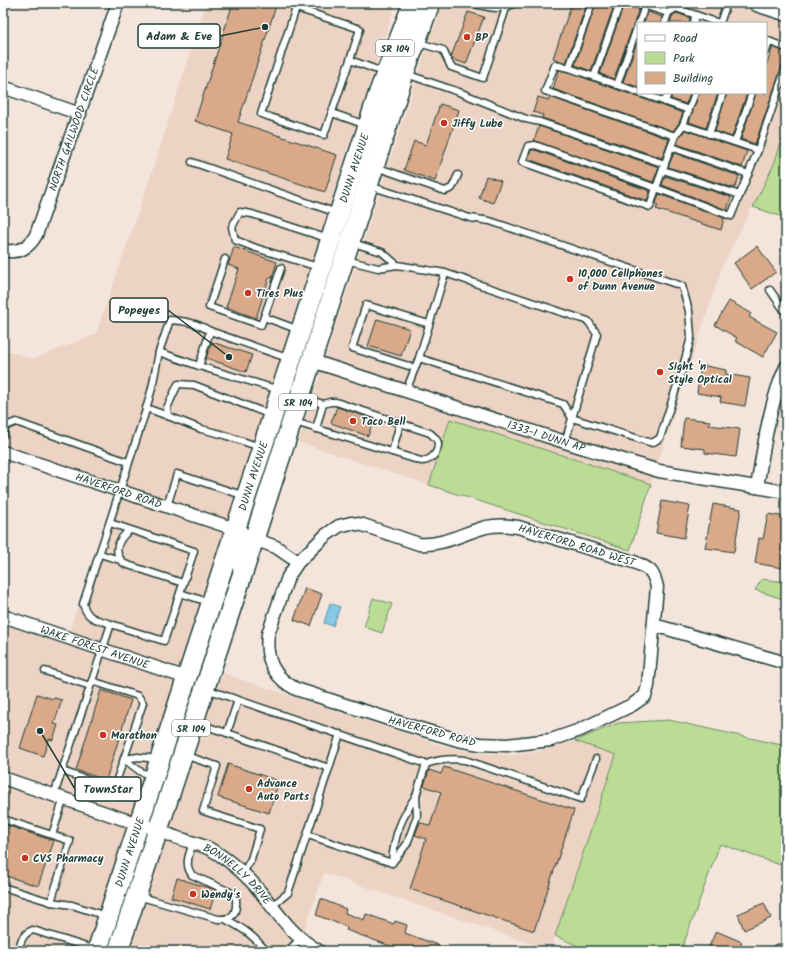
<svg xmlns="http://www.w3.org/2000/svg" width="789" height="954" font-family="Kalam,sans-serif">
	<rect width="100%" height="100%" fill="#f4e5dc"/>
	<filter id="ink" filterUnits="userSpaceOnUse"><feTurbulence type="fractalNoise" baseFrequency=".025" numOctaves="2"/><feDisplacementMap in="SourceGraphic" scale="8" xChannelSelector="R" yChannelSelector="G"/><feConvolveMatrix kernelMatrix="1 2 1 2 8 2 1 2 1" color-interpolation-filters="sRGB"/></filter>
	<g filter="url(#ink)">
		<g fill="#ecd3c3" fill-rule="evenodd">
			<path d="M206 3H396L86 951H3V621L69 632 116 494 3 457V349L33 359 96 334 154 166Z"/>
			<path d="M444 3H739L786 18V128L774 164 722 267 651 484 450 419 429 485 298 442 420 68 431 34ZM638 23H766V93H638Z"/>
			<path d="M222 673 446 747 477 753 513 755 541 751 575 741 617 754 550 950 324 873 297 951H130Z"/>
		</g>
		<g fill="#badc95" stroke="#6c8c64">
			<path d="M786 128V218L753 207 774 164Z"/>
			<path d="M450 419 651 484 630 550 429 485Z"/>
			<path d="M762 579 786 582V600L755 590Z"/>
			<path d="M373 598 392 604 382 633 364 627Z"/>
			<path d="M669 720 786 746V867L720 844 681 951H590L555 936 616 755 575 741 618 723Z"/>
		</g>
		<path fill="#86cae7" stroke="#5d929f" d="M330 603 340 607 333 626 324 623Z"/>
		<g fill="#d9a98a" stroke="#1f3d34">
			<path d="M233 3H277L238 122 337 155 325 192 225 159 233 134 195 121Z"/>
			<path d="M572 3H587L566 63 553 58Z"/>
			<path d="M596 3H615L591 71 575 65Z"/>
			<path d="M624 4 639 9 614 79 600 74Z"/>
			<path d="M468 12 484 17 466 64 452 59 451 57Z"/>
			<path d="M648 12 662 17 661 23H644Z"/>
			<path d="M677 13 690 18 689 23H670L673 15Z"/>
			<path d="M638 39V87L623 82Z"/>
			<path d="M773 47 786 52V58L782 66 755 144 741 139 756 93H766V66Z"/>
			<path d="M559 70 568 72 683 113 679 123 673 131 553 89Z"/>
			<path d="M672 93H690L686 104 671 99Z"/>
			<path d="M699 93H718L706 128 689 122Z"/>
			<path d="M727 93H747L732 137 715 131Z"/>
			<path d="M538 97 549 100 550 97 669 139 662 158 542 118 543 115 533 112Z"/>
			<path d="M440 104 459 110 435 181 404 170 414 141 426 145Z"/>
			<path d="M539 126 659 167 653 182 534 141Z"/>
			<path d="M685 130 747 151 742 167 677 144 679 138Z"/>
			<path d="M531 150H535L650 191 647 201 528 159Z"/>
			<path d="M674 153 739 176 736 186 734 188 668 167Z"/>
			<path d="M486 176 501 181 493 203 479 198Z"/>
			<path d="M665 176 731 197 727 210 662 185Z"/>
			<path d="M659 194 724 218 721 230 656 209 658 205 656 204Z"/>
			<path d="M757 246 776 272 752 289 734 263Z"/>
			<path d="M234 247 277 262 272 278H269L256 318 226 307 239 269 228 265Z"/>
			<path d="M729 301 751 313 749 317 777 332 763 357 735 341 737 338 715 325Z"/>
			<path d="M377 319 410 329 401 356 368 346Z"/>
			<path d="M212 342 252 355 246 372 206 358Z"/>
			<path d="M701 365 726 370V374L750 378 745 406 720 402 721 397 697 393Z"/>
			<path d="M337 407 374 419 368 436 331 423Z"/>
			<path d="M684 418 710 421 709 425 740 429 736 457 705 453V449L681 446Z"/>
			<path d="M662 501 690 506 684 538 656 533Z"/>
			<path d="M713 504 741 509 734 552 705 548Z"/>
			<path d="M768 514 786 517V548L782 568 755 563 759 538 763 539Z"/>
			<path d="M305 588 322 594 311 626 294 620Z"/>
			<path d="M101 690 131 700 106 780 76 770Z"/>
			<path d="M37 694 53 699 54 698 62 700 54 724 58 725 53 740 49 739 43 756 20 748Z"/>
			<path d="M228 764 279 781 269 813 218 797Z"/>
			<path d="M444 767 574 810 534 931 410 889 426 839 415 835 420 822 430 826 441 792 424 786 429 770 441 774Z"/>
			<path d="M3 824 54 841 38 886 3 875Z"/>
			<path d="M177 878 216 890 210 909 171 897Z"/>
			<path d="M321 899 346 909 345 913 364 920 366 914 394 924 395 921 407 925 405 933 451 950V951H404L346 930 347 927 316 915Z"/>
			<path d="M764 903 771 918 744 930 738 914Z"/>
			<path d="M716 931 742 942 738 951H707Z"/>
		</g>
		<g fill="none" stroke-linecap="round" stroke-linejoin="round">
			<g stroke="#1f3d34" stroke-width="9">
				<g id="lane">
					<path d="M472 3C488 8 500 11 516 3"/>
					<path d="M592 3 569 68 638 92"/>
					<path d="M637 3 668 13 676 8 719 23"/>
					<path d="M639 23 645 6"/>
					<path d="M665 23 668 13"/>
					<path d="M693 23 696 15"/>
					<path d="M720 23 727 3"/>
					<path d="M766 40 786 48"/>
					<path d="M419 43 443 50 451 67 483 78 506 8"/>
					<path d="M766 51 769 42"/>
					<path d="M350 60 324 135 261 114 296 8 360 29 350 60 380 71"/>
					<path d="M569 68 555 65 545 91 675 136"/>
					<path d="M406 74 459 92 526 119 540 122 665 164"/>
					<path d="M594 77 620 3"/>
					<path d="M617 85 638 25"/>
					<path d="M640 93 689 110"/>
					<path d="M695 93 683 125 675 136 656 188 535 145 528 146 522 162 650 207 656 188 731 216 758 150"/>
					<path d="M665 102 668 93"/>
					<path d="M332 113 366 125"/>
					<path d="M683 125 758 150 786 67"/>
					<path d="M709 134 723 93"/>
					<path d="M735 142 752 93"/>
					<path d="M671 147 748 174"/>
					<path d="M192 162 337 213"/>
					<path d="M376 167 445 191 452 188 458 175"/>
					<path d="M663 170 740 195"/>
					<path d="M370 186 470 218 490 221 682 286 689 311 691 337 683 367 660 438 652 443 572 418 563 404 419 358"/>
					<path d="M353 243 382 252 397 265"/>
					<path d="M225 259 209 307 261 325 264 317"/>
					<path d="M346 260 378 268 397 265 445 273 588 321 597 334 565 442"/>
					<path d="M318 267 256 248 235 240 232 227 240 212 252 214 329 239"/>
					<path d="M281 268 264 317 299 330"/>
					<path d="M770 290 786 313"/>
					<path d="M159 352 199 366 279 390"/>
					<path d="M199 366 210 331"/>
					<path d="M415 368 352 348 366 305 429 324"/>
					<path d="M406 391 419 358 445 273"/>
					<path d="M146 408 168 416"/>
					<path d="M295 422 421 461C430 461 438 454 438 444 438 439 433 436 430 433L336 402H330L323 404 302 397"/>
					<path d="M316 429 323 404"/>
					<path d="M3 435 6 426 16 422 128 462"/>
					<path d="M260 447 221 434 201 429 168 416 167 408 178 384 194 385 271 415"/>
					<path d="M392 452 400 424"/>
					<path d="M167 506 177 474 245 496"/>
					<path d="M110 523 194 551 180 593"/>
					<path d="M130 530C118 539 111 553 125 564L183 583"/>
					<path d="M100 554 120 560"/>
					<path d="M111 624 164 641 180 593 208 602"/>
					<path d="M45 671 90 686"/>
					<path d="M206 689 426 764C440 759 451 758 465 760L581 799 596 759"/>
					<path d="M238 700 227 733 329 768 288 893 272 906"/>
					<path d="M196 723 227 733"/>
					<path d="M184 755 217 766 203 811 260 829 251 859 243 873"/>
					<path d="M329 768 340 734"/>
					<path d="M62 771 108 787 116 782 143 703 138 696 92 681"/>
					<path d="M152 776 141 772 124 759 138 757 158 759"/>
					<path d="M54 795 111 624C96 619 88 620 83 604L145 413 152 388 159 352 170 320C185 321 197 323 210 331L290 359"/>
					<path d="M3 819 52 835"/>
					<path d="M308 835 392 863 407 844 417 816 416 796 426 764"/>
					<path d="M392 863C394 836 401 818 416 796"/>
					<path d="M3 887 51 902 70 841 52 835 64 798"/>
					<path d="M138 896 218 919C234 920 237 913 236 898L230 892 192 875C184 864 189 855 193 843"/>
					<path d="M51 902 72 905 106 916"/>
					<path d="M227 920C244 929 254 936 266 951"/>
					<path d="M18 951C21 941 22 934 33 930L96 950"/>
					<path d="M288 951 300 939"/>
				</g>
			</g>
			<g stroke="#1f3d34" stroke-width="15">
				<g id="street">
					<path d="M3 87 80 114"/>
					<path id="s1" d="M3 250C18 254 29 248 36 235L118 3"/>
					<path id="s2" d="M312 361 565 442 659 471 786 492"/>
					<path id="s3" d="M3 452 235 529"/>
					<path d="M757 487C764 447 769 404 786 367"/>
					<path d="M351 523 363 525 419 544C443 546 463 533 486 527 496 525 507 525 518 527L634 562C650 569 653 570 657 587L648 686 645 696 632 705 580 730 551 740 507 745 480 744 458 740 407 725 296 689C273 677 265 659 268 634L288 577 298 562 326 535 339 526Z"/>
					<path d="M254 539 276 547 298 562"/>
					<path id="s4" d="M3 616 187 678"/>
					<path d="M654 625 786 663"/>
					<path id="s5" d="M3 778 123 819C141 823 158 830 175 837 187 841 199 844 210 849 225 857 239 869 251 881 274 906 288 934 319 951"/>
					<path d="M778 951H785"/>
				</g>
			</g>
			<g stroke="#1f3d34" stroke-width="20">
				<g id="secondary">
					<path d="M758 3 786 12"/>
					<path d="M235 529C247 536 239 548 239 559 239 563 241 567 243 571"/>
				</g>
			</g>
			<g stroke="#1f3d34" stroke-width="22">
				<g id="primary">
					<path d="M404 74 430 3"/>
					<path id="s6" d="M97 951 379 92 413 3"/>
					<path d="M118 951 254 539 402 80"/>
				</g>
			</g>
			<use href="#lane" stroke="#fff" stroke-width="6"/>
			<use href="#street" stroke="#fff" stroke-width="12"/>
			<use href="#secondary" stroke="#fff" stroke-width="17"/>
			<use href="#primary" stroke="#fff" stroke-width="19"/>
		</g>
	</g>
	<g fill="#c8321e" stroke="#fff" stroke-width="1.5">
		<circle cx="467" cy="37" r="4"/>
		<circle cx="444" cy="123" r="4"/>
		<circle cx="570" cy="279" r="4"/>
		<circle cx="248" cy="293" r="4"/>
		<circle cx="660" cy="372" r="4"/>
		<circle cx="353" cy="421" r="4"/>
		<circle cx="103" cy="735" r="4"/>
		<circle cx="249" cy="789" r="4"/>
		<circle cx="25" cy="858" r="4"/>
		<circle cx="193" cy="894" r="4"/>
	</g>
	<g text-anchor="middle" stroke-width="3" stroke-linejoin="round" paint-order="stroke">
		<g fill="#fff" stroke="#627771" stroke-width="1">
			<rect x="376" y="40" width="38" height="16" rx="3"/>
			<rect x="279" y="394" width="38" height="16" rx="3"/>
			<rect x="172" y="720" width="38" height="16" rx="3"/>
		</g>
		<g font-size="10" font-weight="bold" fill="#1f3d34">
			<text x="395" y="52">SR 104</text>
			<text x="298" y="406">SR 104</text>
			<text x="191" y="732">SR 104</text>
		</g>
		<g font-size="11" font-weight="bold" fill="#1f3d34" stroke="#fff" text-anchor="start">
			<text x="475" y="41">BP</text>
			<text x="452" y="127">Jiffy Lube</text>
			<text x="578" y="277">10,000 Cellphones<tspan x="578" dy="13">of Dunn Avenue</tspan></text>
			<text x="256" y="297">Tires Plus</text>
			<text x="668" y="370">Sight 'n<tspan x="668" dy="13">Style Optical</tspan></text>
			<text x="361" y="425">Taco Bell</text>
			<text x="111" y="739">Marathon</text>
			<text x="257" y="787">Advance<tspan x="257" dy="13">Auto Parts</tspan></text>
			<text x="33" y="862">CVS Pharmacy</text>
			<text x="201" y="898">Wendy's</text>
		</g>
		<g font-size="11" fill="#1f3d34" stroke="#fff">
			<text dy="4" stroke="none"><textPath href="#s1" startOffset="152">NORTH GAILWOOD CIRCLE</textPath></text>
			<text dy="4" stroke="none"><textPath href="#s6" startOffset="824">DUNN AVENUE</textPath></text>
			<text dy="4" stroke="none"><textPath href="#s2" startOffset="246">1333-1 DUNN AP</textPath></text>
			<text dy="4" stroke="none"><textPath href="#s6" startOffset="500">DUNN AVENUE</textPath></text>
			<text dy="4" stroke="none"><textPath href="#s3" startOffset="122">HAVERFORD ROAD</textPath></text>
			<text transform="translate(577 545) rotate(17)" y="4">HAVERFORD ROAD WEST</text>
			<text dy="4" stroke="none"><textPath href="#s4" startOffset="97">WAKE FOREST AVENUE</textPath></text>
			<text transform="translate(432 731) rotate(15)" y="4">HAVERFORD ROAD</text>
			<text dy="4" stroke="none"><textPath href="#s6" startOffset="104">DUNN AVENUE</textPath></text>
			<text dy="4" stroke="none"><textPath href="#s5" startOffset="256">BONNELLY DRIVE</textPath></text>
		</g>
	</g>
	<path fill="none" stroke="#1f3d34" stroke-width="1.5" d="M265 27L220 36M229 357L168 310M40 731L75 789"/>
	<g fill="#1f3d34" stroke="#fff" stroke-width="1.5">
		<circle cx="265" cy="27" r="4"/>
		<circle cx="229" cy="357" r="4"/>
		<circle cx="40" cy="731" r="4"/>
	</g>
	<g fill="#fff" stroke="#1f3d34" stroke-width="1.5">
		<rect x="138" y="24" width="82" height="24" rx="4"/>
		<rect x="110" y="298" width="58" height="24" rx="4"/>
		<rect x="75" y="777" width="66" height="24" rx="4"/>
	</g>
	<g font-size="12" text-anchor="middle" font-weight="bold" fill="#1f3d34">
		<text x="179" y="40">Adam &amp; Eve</text>
		<text x="139" y="314">Popeyes</text>
		<text x="108" y="793">TownStar</text>
	</g>
	<rect width="789" height="954" fill="none" stroke="#fff" stroke-width="16"/>
	<rect x="8" y="8" width="773" height="938" fill="none" stroke="#1f3d34" stroke-width="1.5" filter="url(#ink)"/>
	<rect x="637" y="22" width="130" height="72" fill="#ffffff" stroke="#a5b1ae"/>
	<rect x="645" y="35" width="20" height="6" fill="#ffffff" stroke="#a5b1ae"/>
	<text x="673" y="42" font-size="12" fill="#1f3d34">Road</text>
	<rect x="645" y="52" width="20" height="12" fill="#badc95" stroke="#a5b1ae"/>
	<text x="673" y="62" font-size="12" fill="#1f3d34">Park</text>
	<rect x="645" y="72" width="20" height="12" fill="#d9a98a" stroke="#a5b1ae"/>
	<text x="673" y="82" font-size="12" fill="#1f3d34">Building</text>
</svg>
